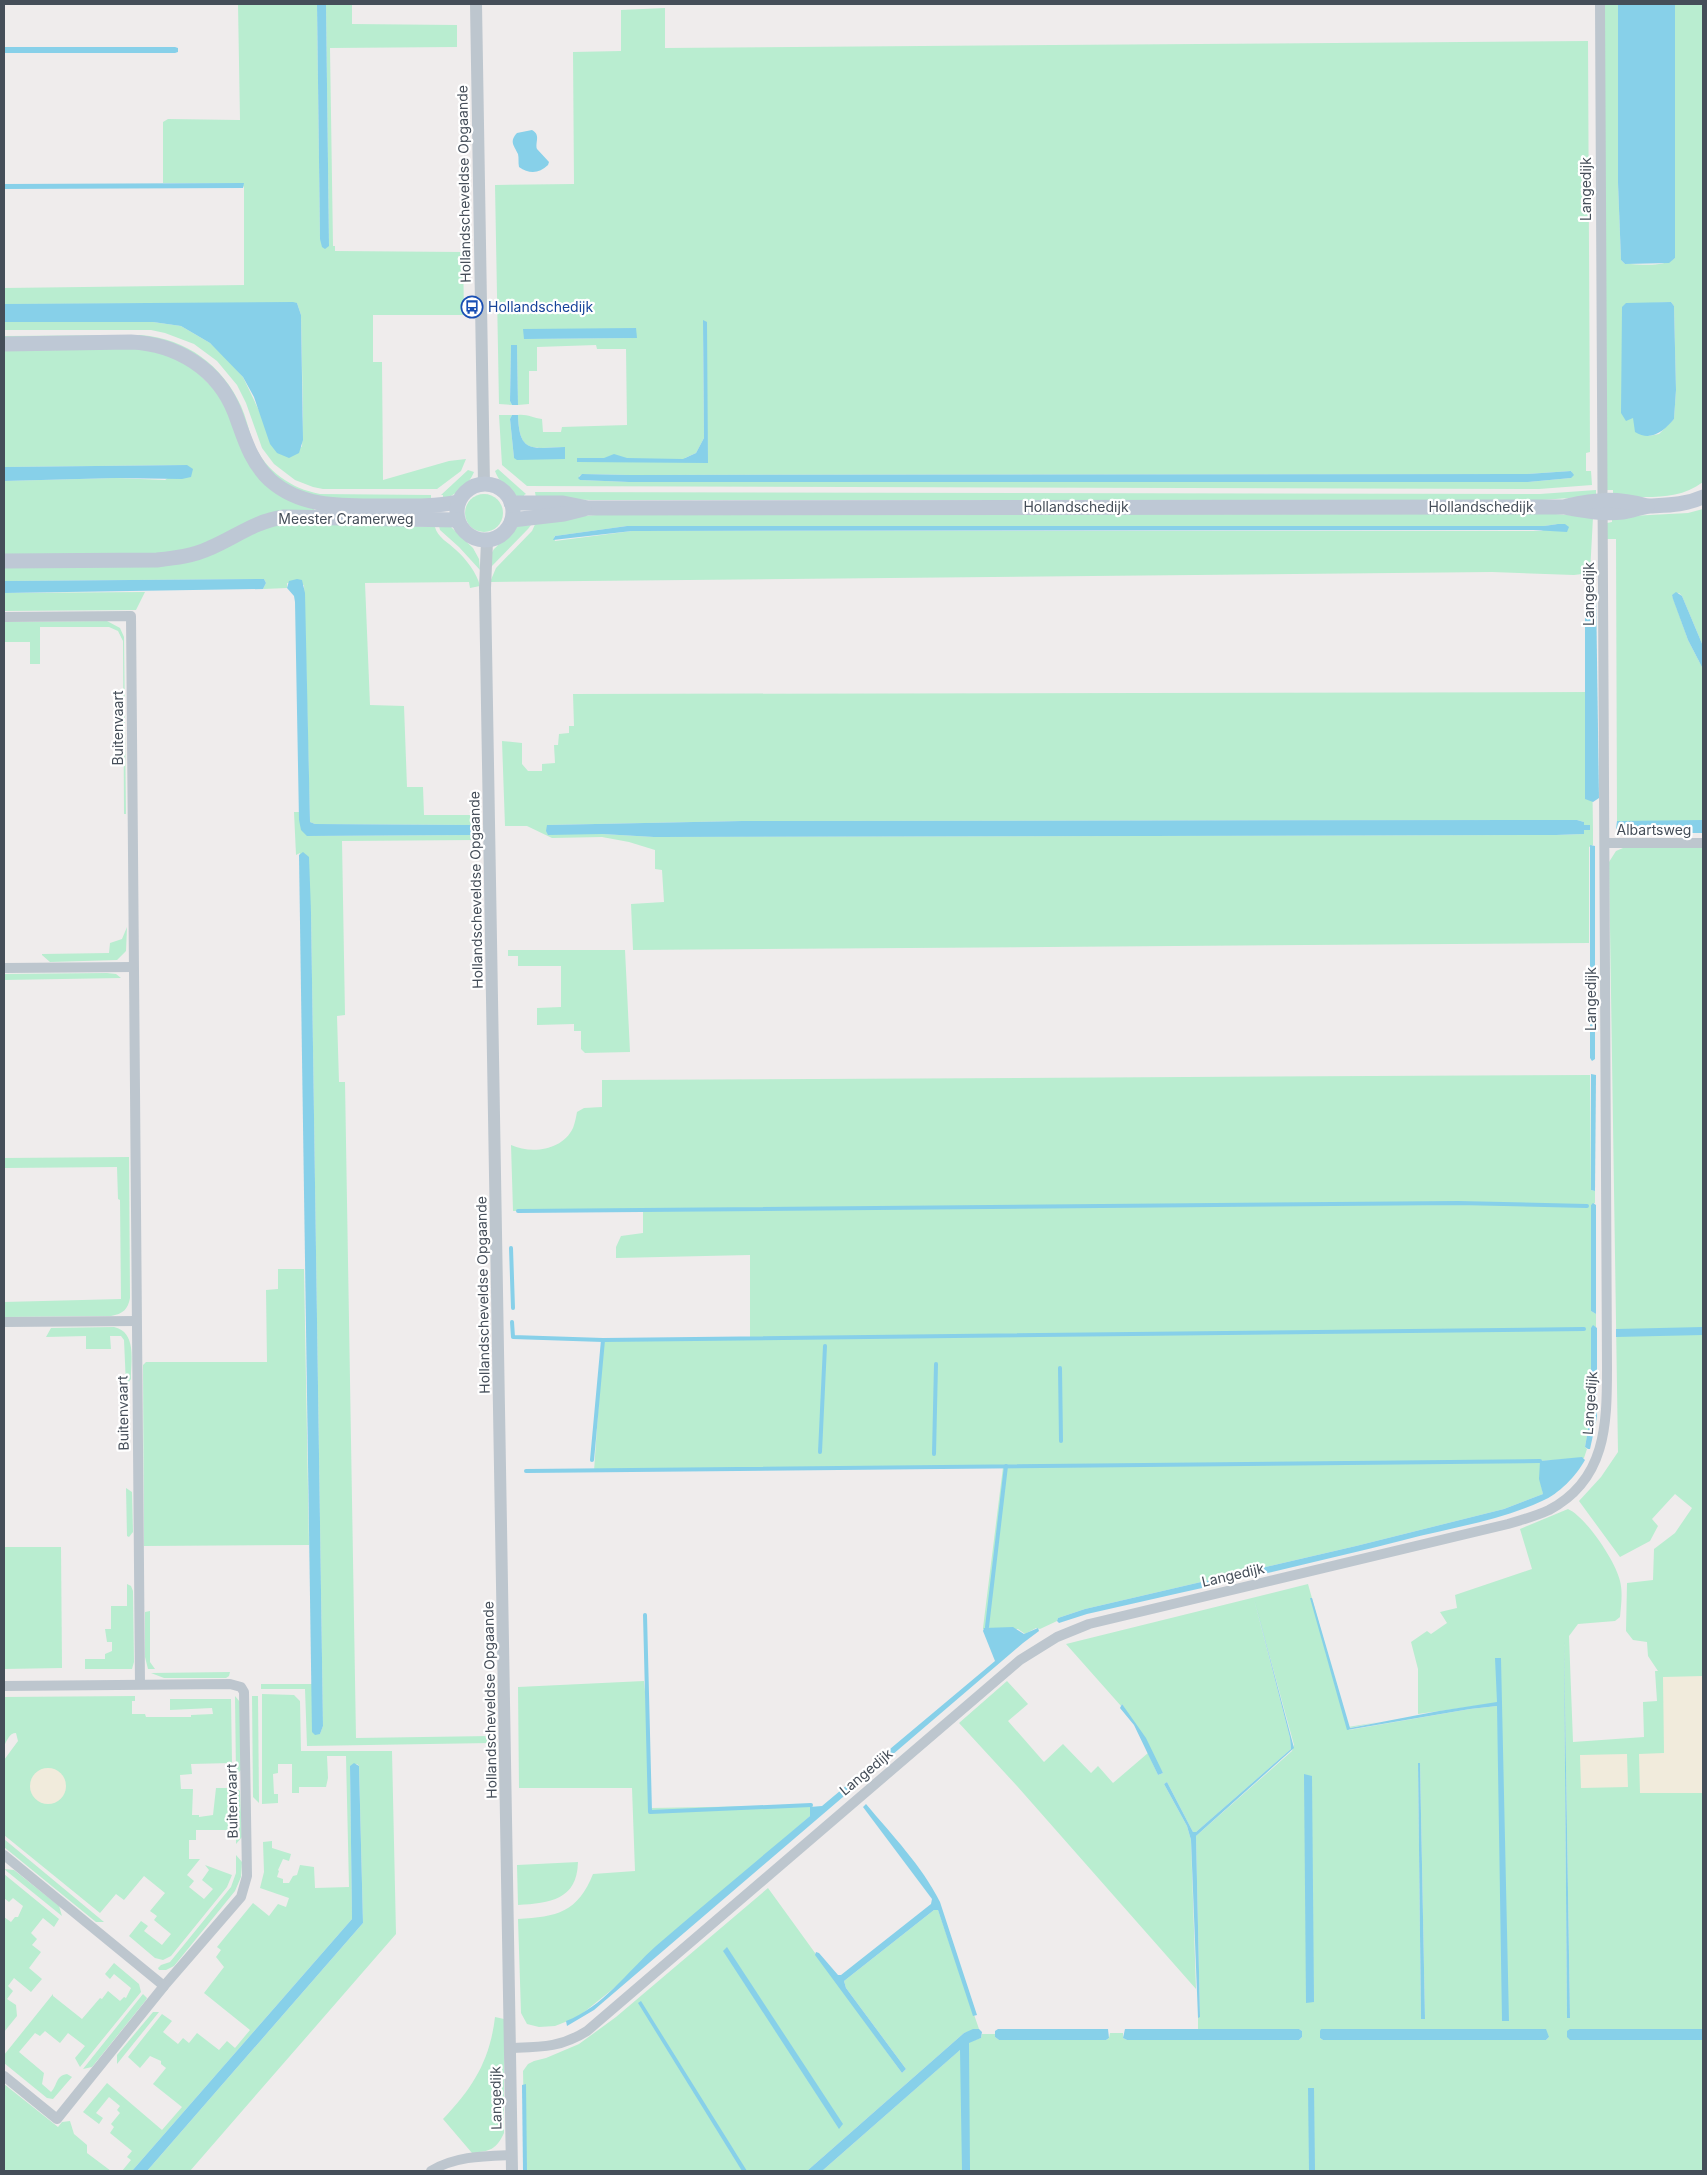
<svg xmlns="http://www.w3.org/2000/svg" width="1707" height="2175" font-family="Inter,sans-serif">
	<rect width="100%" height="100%" fill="#efecec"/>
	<g fill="#b9edd0" fill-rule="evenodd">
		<path d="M238 4H317L320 239 329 246 326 4H352V24L457 25V47L330 48 333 246H335V251L463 252 464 315H373V362H382L383 480 449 461 466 459 461 471 437 489H323L313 487 295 480 274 464 262 448 246 403 237 385 217 361 194 344 165 333 151 330H4V322H153L181 326 210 343 227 359 243 377 262 417 302 447 303 416 301 315 297 303 4 304V288L244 285V187L240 183H163V122L168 119 240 120Z"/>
		<path d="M1604 4H1618V183L1621 260 1625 264C1641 264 1662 268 1675 258V4H1703V482C1676 502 1646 496 1613 497V490H1607ZM1671 302 1674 306 1676 390 1674 419 1659 434 1649 436 1633 418 1653 303Z"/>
		<path d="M665 8V48L1588 41 1590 452 1586 453V471H1591L1592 485 1539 489 527 486 502 465 499 415H512L510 419 514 458 564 447C532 448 519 454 518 415 527 414 533 418 542 419L543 432H561L562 427 627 425 626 349H597L596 345 537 347V371H529V404L518 405 517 345H511L510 401 512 405 499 404 495 185 574 184 573 52 621 51V10ZM703 320 708 463 685 458 696 453 704 438ZM636 328V338L524 339ZM1571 471 1572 472 1571 478 1528 482H629L580 480 579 476 583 474 630 475 1527 474Z"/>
		<path d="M141 335C187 339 222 365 241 406 246 417 248 428 252 439 263 469 289 488 320 494L431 495V500L338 501 301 494 267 470 248 438 186 351 4 340V336Z"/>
		<path d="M4 348H145L187 362 223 398 242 447 315 507 313 513 169 554 4 556V481L116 478 165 480 187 465 4 467Z"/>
		<path d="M498 469 526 494 524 495 525 499C511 496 500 484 495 471Z"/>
		<path d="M468 470 474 472C469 485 455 495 443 500V495H441Z"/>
		<path d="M1596 490V496L1542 500H591L536 498 535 492 1540 494Z"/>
		<circle cx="484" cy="513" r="19"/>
		<path d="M1703 509V646L1682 596 1679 593 1672 595 1688 640 1703 669V821H1617L1616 539H1607V523L1612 522V517L1688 513Z"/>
		<path d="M1543 513 1593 517 1590 573 1574 575 1492 572 490 582 496 568 532 531 537 520 608 514ZM1558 524 1541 531H632L555 541 554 537 555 536 627 526H1544Z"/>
		<path d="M284 521 435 527C437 537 449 543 456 550 466 559 477 573 480 586L470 588 469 582 365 583 370 705 404 706 407 787H423L424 815H474V825L315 824 310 822 304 585 287 583V588L263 589 266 583 264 579 4 581V565L157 564Z"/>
		<path d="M531 525 528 529 490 568 491 554 494 549 518 526Z"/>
		<path d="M439 526 451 527 473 548 479 559 480 570 459 547 440 530Z"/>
		<path d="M145 592 136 610 4 611V593Z"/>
		<path d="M107 621 120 628 124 637 126 814H124L123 641 118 631 109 627H40V664H30V642H4V622Z"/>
		<path d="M1591 692 1593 829V845L1589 847V943L633 950 631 904 664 902 662 870 655 869V850L629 842 602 837 552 838 527 826H505L502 741 522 743V764L528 771H542V764L555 763 554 745H558L559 734 569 733V726H574L573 694ZM1577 820 1584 822V825H1590L1584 830V834L1556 835 654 837 602 834 547 825 742 821Z"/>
		<path d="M294 812H299V820L308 836 475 835V840L342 841 345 1015 337 1016 339 1082H345L356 1738 491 1736V1743L307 1746 305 1689H261V1684H312L313 1732 320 1734 323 1726 311 912 300 853 296 855Z"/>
		<path d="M1623 848H1703V2029H1570V2040H1703V2171H822L969 2042 981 2038 982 2034H995V2037L999 2040H1106L1109 2038 1110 2033H1123V2038L1127 2040H1299L1302 2037V2031L1299 2029H1198V2017H1200L1196 1836 1292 1751 1294 1745 1254 1599 1290 1738 1291 1749 1196 1832H1193L1167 1782 1164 1784 1187 1826 1191 1840 1196 1989 1017 1786 959 1723 1007 1681 1028 1704 1008 1721 1044 1762 1063 1744 1091 1773 1098 1766 1113 1783 1148 1753 1158 1775 1163 1773 1122 1704 1121 1706 1066 1644 1308 1584 1348 1727 1379 1722 1349 1728V1730L1470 1709 1497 1706V1703L1418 1714V1669L1411 1642 1427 1631 1431 1634 1447 1623 1440 1612 1457 1608 1455 1595 1532 1569 1520 1529 1568 1509C1586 1517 1616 1562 1620 1581 1623 1593 1621 1605 1620 1617L1615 1621 1578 1624 1569 1636 1573 1742 1644 1737 1643 1702 1657 1701 1655 1671H1658L1648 1656 1647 1642 1633 1640 1626 1631 1627 1583 1653 1580 1654 1549 1675 1533 1692 1508 1675 1494 1652 1519 1658 1526 1650 1541 1620 1557 1579 1501 1601 1477 1618 1452 1609 862 1616 851ZM1564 1641 1570 2018H1567ZM1418 1763H1420L1425 2019H1421ZM1320 2031 1549 2037 1546 2040H1323L1320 2038Z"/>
		<path d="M127 927 126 951 117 960 50 962 42 955V954L109 953 110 943 122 939Z"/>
		<path d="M508 950H625L630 1052 585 1053 581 1049V1031H574V1024L537 1025V1008L561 1007V966H518V956H508Z"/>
		<path d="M107 973 116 974 121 978 4 980V974Z"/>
		<path d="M1590 1075 1591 1190 1595 1191V1203L1591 1205V1311L1596 1314V1327L1591 1328V1412L1585 1447 1587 1449 1584 1458 1540 1461V1479L1543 1494 1504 1509 1356 1546 1085 1609 1058 1618 1057 1621 1040 1629 1036 1628 1025 1634 1018 1629H983V1631V1628L1003 1467 594 1471 603 1340H750V1255L616 1258V1247L621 1236 643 1233V1211H513L511 1145C531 1154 562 1151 573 1128 575 1123 576 1117 577 1112L584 1108 602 1107V1080Z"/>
		<path d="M129 1157 130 1298C128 1309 123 1314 111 1316L4 1317V1302L121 1299 120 1200 118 1199 117 1167 4 1168V1158Z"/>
		<path d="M278 1269H304L309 1545 144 1546 143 1365 146 1362H267L266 1290 278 1289Z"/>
		<path d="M114 1327C137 1332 131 1361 131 1379L126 1385 124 1340 121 1336H110L111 1349H86V1336L46 1337 51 1328Z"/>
		<path d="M126 1488 132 1492 133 1532 129 1537 127 1536Z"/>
		<path d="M4 1547H61L62 1668 4 1669Z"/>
		<path d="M127 1584 131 1586 133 1591 134 1662 132 1669H85V1659H105V1654L112 1651V1642H107L105 1629H111V1606H127Z"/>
		<path d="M150 1611V1662L155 1669H148L145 1657V1612Z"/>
		<path d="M230 1672 229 1676 226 1678H164L151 1673Z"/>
		<path d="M644 1681 648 1724 651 1808 811 1805 813 1807H810V1816L624 1980 578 2017 555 2026 539 2027 527 2024 521 2013 518 1919C557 1917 578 1912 593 1874L635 1871 632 1788H519L518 1687Z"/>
		<path d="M262 1694 294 1695 300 1701 301 1751H392L396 1934 190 2171H147L363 1923 359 1766 357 1764 350 1766 352 1919 132 2171H122L131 2160 127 2157 132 2151 110 2133 114 2127 111 2124 120 2113 117 2110 120 2106 109 2097 96 2113 103 2118 99 2124 83 2112 107 2083 162 2130 182 2107 153 2084 166 2068 161 2064V2061L150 2056 140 2068 128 2057 162 2014 172 2021 163 2032 178 2044 183 2038 189 2043 197 2033 219 2050 227 2041 235 2048 250 2030 204 1993 224 1967 216 1957 221 1950 217 1947 253 1903 269 1916 278 1904 286 1907 289 1898 260 1888 264 1872 263 1842 272 1841V1848L291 1854 289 1861 283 1859 278 1870 279 1871 277 1877 283 1879V1883H289L293 1876 297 1875 300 1865 314 1867 315 1888 349 1887 346 1756H327L328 1778 326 1787H299V1793H292V1764H278V1773L273 1774 274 1794H278V1803L262 1804Z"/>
		<path d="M135 1696V1701H132V1714H145L146 1717H191V1715L213 1714 212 1708 170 1710V1699H231L232 1763 191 1764 192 1774 180 1775 181 1789H193L192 1815H199V1817L213 1815 216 1788H232V1830H196V1840H189V1859H200L187 1875 194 1881 189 1887 204 1899 213 1889 202 1880 209 1870 205 1865 232 1875 227 1887 171 1956 163 1960 155 1958 129 1936 141 1921 148 1926 144 1931 162 1945 171 1934 154 1920 157 1916 150 1911 165 1893 144 1876 124 1900 116 1894 100 1913 4 1835V1760L18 1741 16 1733C9 1733 7 1741 4 1746V1697Z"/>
		<path d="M235 1696 240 1702 241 1770 236 1775Z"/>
		<path d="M252 1696H258L259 1803 253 1797Z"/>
		<path d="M236 1788 240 1791 242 1837 236 1844Z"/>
		<path d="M4 1839 104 1922H96L4 1847Z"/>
		<path d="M236 1855 242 1862 241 1877 235 1891 174 1966 166 1970H159L158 1968 161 1965 170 1962 231 1887 236 1873Z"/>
		<path d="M578 1862C577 1900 550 1903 518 1905L517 1865Z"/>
		<path d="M4 1869 14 1870 59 1906 62 1916Z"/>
		<path d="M4 1874 59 1919 54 1927 43 1918 31 1933 37 1939 32 1945 41 1952 29 1968 42 1979 31 1992 14 1978 8 1986 13 1991 7 1999 16 2005 17 2016 4 2032V1917L11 1922 15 1917H18L23 1906 13 1898 9 1902 4 1898Z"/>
		<path d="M768 1888 902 2073 906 2069 846 1988 844 1981 934 1910H938L979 2029 964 2033 807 2171H525L523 2071 528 2064 534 2061 546 2058 579 2044 616 2017Z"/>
		<path d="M114 1963 139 1984 141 1992 80 2067 75 2058 85 2046 68 2033 60 2043 45 2031 40 2036 35 2033 19 2052 44 2073 42 2084 51 2092C58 2085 55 2076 67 2074L72 2077 53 2099 47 2098 4 2063V2055L53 1994V1996L82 2019 100 1998 102 1999 108 1991 120 2001 124 1997 126 1998 131 1988 114 1974 110 1979 105 1974Z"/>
		<path d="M143 1994 147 1998 146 2000 92 2067 83 2069Z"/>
		<path d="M153 2012H159L117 2064V2055Z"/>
		<path d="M495 2017 504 2019V2133C496 2150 490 2151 472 2153L443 2119C473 2088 490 2060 495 2017Z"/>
		<path d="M4 2084 58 2127 62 2122 70 2121 74 2134 87 2145V2153L111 2171H4Z"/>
	</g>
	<g fill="#f1ebdc">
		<path d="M1703 1676V1793H1640L1639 1754 1664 1753 1663 1677Z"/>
		<path d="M1627 1754 1628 1787 1581 1788 1580 1755Z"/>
		<circle cx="48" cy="1786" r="18"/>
	</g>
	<g fill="#87d0e9">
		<path d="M317 4H326L329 246 325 249 322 247 320 239Z"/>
		<path d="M1618 4H1675V258L1669 263 1625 264 1621 260 1618 183Z"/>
		<path d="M4 47H175L178 48V52L175 53H4Z"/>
		<path d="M532 130C541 135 535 142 537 149L549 162 548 165C539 174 529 174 519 167 518 162 519 158 518 154 514 145 509 142 517 133Z"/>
		<path d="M240 183H244L243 188 4 189V184Z"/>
		<path d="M293 302 297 303 301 315 303 440 299 453 289 458 277 453 270 444 254 397 243 377 210 343 181 326 153 322H4V304Z"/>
		<path d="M1671 302 1674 306 1676 390 1674 419C1664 431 1651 442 1635 432L1633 418 1626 421 1621 413 1622 307 1626 303Z"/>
		<path d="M703 320 707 322 708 463 577 462V458H604L614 454 627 458 683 459 696 453 704 438Z"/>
		<path d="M636 328 637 338 524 339 523 329Z"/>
		<path d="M511 345H517L518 405H512L510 401Z"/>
		<path d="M512 415H518C519 454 532 448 565 447V459L517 460 514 458 510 419Z"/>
		<path d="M187 465 193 469 191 477 182 479 116 478 4 481V467Z"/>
		<path d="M1571 471 1574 475 1571 478 1528 482H629L580 480 578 478 582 474 630 475 1527 474Z"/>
		<path d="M1558 524H1565L1569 527 1567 532 1533 530 632 531 553 540 555 536 627 526H1544Z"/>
		<path d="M264 579 266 583 263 589 4 593V581Z"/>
		<path d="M297 579 302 580 305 593 310 822 315 824 474 825 477 831 475 835 307 836 301 830 299 820 295 602 294 596 287 588 289 581Z"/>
		<path d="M1590 585 1596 590 1599 798 1593 802 1585 799V590Z"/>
		<path d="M1676 592 1682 596 1703 646V669L1688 640 1673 599 1672 595Z"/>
		<path d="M1577 820 1584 822V825H1590V830H1584V834L1556 835 654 837 602 834 548 835 546 831 547 825 742 821Z"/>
		<path d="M1703 820V833H1622L1616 829 1617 821Z"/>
		<path d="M1590 845 1595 846V1059L1592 1061 1590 1058Z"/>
		<path d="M303 852 309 857 311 912 323 1726 320 1734 315 1735 312 1732 299 855Z"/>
		<path d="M1591 1074 1596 1075 1595 1191 1591 1190Z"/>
		<path d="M1593 1203 1596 1205V1314L1591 1311V1205Z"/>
		<path d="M1593 1325 1597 1328V1417L1590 1449H1588L1585 1447 1591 1412V1328Z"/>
		<path d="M1703 1327V1335L1616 1337V1329Z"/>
		<path d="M1582 1457 1585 1460C1576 1476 1559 1494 1542 1501 1499 1521 1449 1528 1404 1540 1298 1567 1193 1590 1087 1614L1059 1623 1057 1621 1058 1618 1085 1609 1356 1546 1504 1509 1543 1494 1539 1479 1540 1461Z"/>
		<path d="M1254 1598 1294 1748 1196 1836 1200 2017 1198 2018 1191 1840 1187 1826 1164 1784 1167 1782 1193 1832H1196L1291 1749 1290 1738Z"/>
		<path d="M1310 1598H1312L1350 1728 1439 1711 1497 1702 1495 1658H1501L1509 2021H1502L1497 1706 1470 1709 1347 1730Z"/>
		<path d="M1013 1627 1024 1634 1038 1628 1039 1631 1023 1643 594 2010 567 2026 566 2021C603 2007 627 1972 656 1946 707 1902 759 1859 810 1816V1807L822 1806 995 1661 983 1631 984 1628Z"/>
		<path d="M1564 1641 1570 2018H1567Z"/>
		<path d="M1122 1704 1146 1738 1163 1773 1158 1775 1134 1725 1120 1708Z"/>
		<path d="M354 1763 359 1766 363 1923 147 2171H132L352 1919 350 1766Z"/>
		<path d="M1418 1763H1420L1425 2019H1421Z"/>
		<path d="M1304 1774 1312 1776 1314 2002 1306 2003Z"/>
		<path d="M866 1804C892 1835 922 1866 940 1902L977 2015 973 2016 938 1910H934L844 1981 846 1988 906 2069 902 2073 815 1955 816 1952 819 1953 838 1975H841L931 1904 932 1899 863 1807Z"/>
		<path d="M727 1947 843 2124 839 2129 723 1951Z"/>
		<path d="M641 2001 747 2171H742L638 2003Z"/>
		<path d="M973 2029H979L982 2032 981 2038 969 2043 970 2171H962L960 2050 822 2171H807L964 2033Z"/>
		<path d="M998 2029H1108L1109 2038 1106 2040H999L995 2037V2031Z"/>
		<path d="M1125 2029H1299L1302 2031V2037L1299 2040H1127L1123 2038Z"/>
		<path d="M1321 2029H1546L1549 2037 1546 2040H1323L1320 2038V2031Z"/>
		<path d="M1570 2029H1703V2040H1570L1567 2037V2031Z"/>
		<path d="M526 2084 527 2171H523L522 2085Z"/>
		<path d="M1308 2088H1314L1315 2171H1309Z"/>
	</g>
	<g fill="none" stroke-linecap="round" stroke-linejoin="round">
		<g stroke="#87d0e9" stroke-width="4">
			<path d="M518 1211 1458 1203 1587 1206"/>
			<path d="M511 1248 513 1308"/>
			<path d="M512 1322 513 1337 603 1340"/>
			<path d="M1060 1368 1061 1441"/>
			<path d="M820 1452 825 1346"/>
			<path d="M934 1454 936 1364"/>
			<path d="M592 1460 603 1340 1584 1329"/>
			<path d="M526 1471 1540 1461"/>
			<path d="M645 1615 650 1812 811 1805"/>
			<path d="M987 1627 1006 1466"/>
		</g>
		<g stroke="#bdc6ce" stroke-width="10">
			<path d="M4 617 131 616 140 1684"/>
			<path d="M1605 843H1703"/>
			<path d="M4 968 133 967"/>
			<path d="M4 1322 136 1321"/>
			<path d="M4 1686 230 1684 241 1687 244 1692 247 1876 241 1897 164 1986 57 2119 4 2076"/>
			<path d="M4 1855 164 1986"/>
			<path d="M510 2048C540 2047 560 2048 587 2031L1020 1660 1057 1637 1089 1624 1508 1524C1522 1520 1536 1516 1549 1510 1606 1480 1607 1425 1607 1368L1600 4"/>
			<path d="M431 2171C455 2156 485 2156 512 2155"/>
		</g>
		<g stroke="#bdc6ce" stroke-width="12">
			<path d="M476 4 484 484"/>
			<path d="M487 541 485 588 512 2171"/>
		</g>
		<g stroke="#bec8d5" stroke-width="15">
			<path d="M4 344 131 342C177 344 218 369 235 413 244 437 250 461 270 480 301 508 343 506 382 506 408 506 433 507 458 502"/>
			<circle cx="485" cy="512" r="28"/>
			<path d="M511 503H563L588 508 1564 507C1584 511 1602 514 1623 512 1632 511 1640 507 1650 506 1669 505 1685 505 1703 497"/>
			<path d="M1567 506C1597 499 1617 498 1647 506"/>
			<path d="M512 520 564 514 584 509"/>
			<path d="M4 561 157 560C175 558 193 556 210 548 236 537 255 521 284 517L457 520"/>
		</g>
	</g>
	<defs>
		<g id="bus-ring" transform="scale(1.125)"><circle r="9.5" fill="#fff" stroke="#1a4fb4" stroke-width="1.5"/><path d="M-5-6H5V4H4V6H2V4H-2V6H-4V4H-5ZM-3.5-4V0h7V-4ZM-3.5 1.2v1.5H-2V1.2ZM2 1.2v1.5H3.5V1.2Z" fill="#1a4fb4"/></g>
	</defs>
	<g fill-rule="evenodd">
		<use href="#bus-ring" x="472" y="307"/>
	</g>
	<g text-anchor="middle" stroke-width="4.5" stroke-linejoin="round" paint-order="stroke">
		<g font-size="14" fill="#454e59" stroke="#fff">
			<text transform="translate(464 184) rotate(-91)" y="5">Hollandscheveldse Opgaande</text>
			<text transform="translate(1586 189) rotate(-90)" y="5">Langedijk</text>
			<text x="1076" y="512">Hollandschedijk</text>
			<text x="1481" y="512">Hollandschedijk</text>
			<text x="346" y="524">Meester Cramerweg</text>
			<text transform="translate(1589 594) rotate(-90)" y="5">Langedijk</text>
			<text transform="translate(118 728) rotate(-90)" y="5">Buitenvaart</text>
			<text x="1654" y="835">Albartsweg</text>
			<text transform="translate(476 890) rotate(-91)" y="5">Hollandscheveldse Opgaande</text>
			<text transform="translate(1591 999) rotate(-90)" y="5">Langedijk</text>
			<text transform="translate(483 1295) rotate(-91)" y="5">Hollandscheveldse Opgaande</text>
			<text transform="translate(1590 1403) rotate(-86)" y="5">Langedijk</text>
			<text transform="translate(123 1413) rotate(-91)" y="5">Buitenvaart</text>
			<text transform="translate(1233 1575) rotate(-13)" y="5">Langedijk</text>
			<text transform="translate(490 1700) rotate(-91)" y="5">Hollandscheveldse Opgaande</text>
			<text transform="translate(866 1772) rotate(-40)" y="5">Langedijk</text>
			<text transform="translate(232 1801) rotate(-91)" y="5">Buitenvaart</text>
			<text transform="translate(496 2098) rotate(-91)" y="5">Langedijk</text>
		</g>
		<g font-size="14" fill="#164399" stroke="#fff" text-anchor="start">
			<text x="488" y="312">Hollandschedijk</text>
		</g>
	</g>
	<rect width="1707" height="2175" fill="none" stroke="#454e59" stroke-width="10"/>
</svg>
